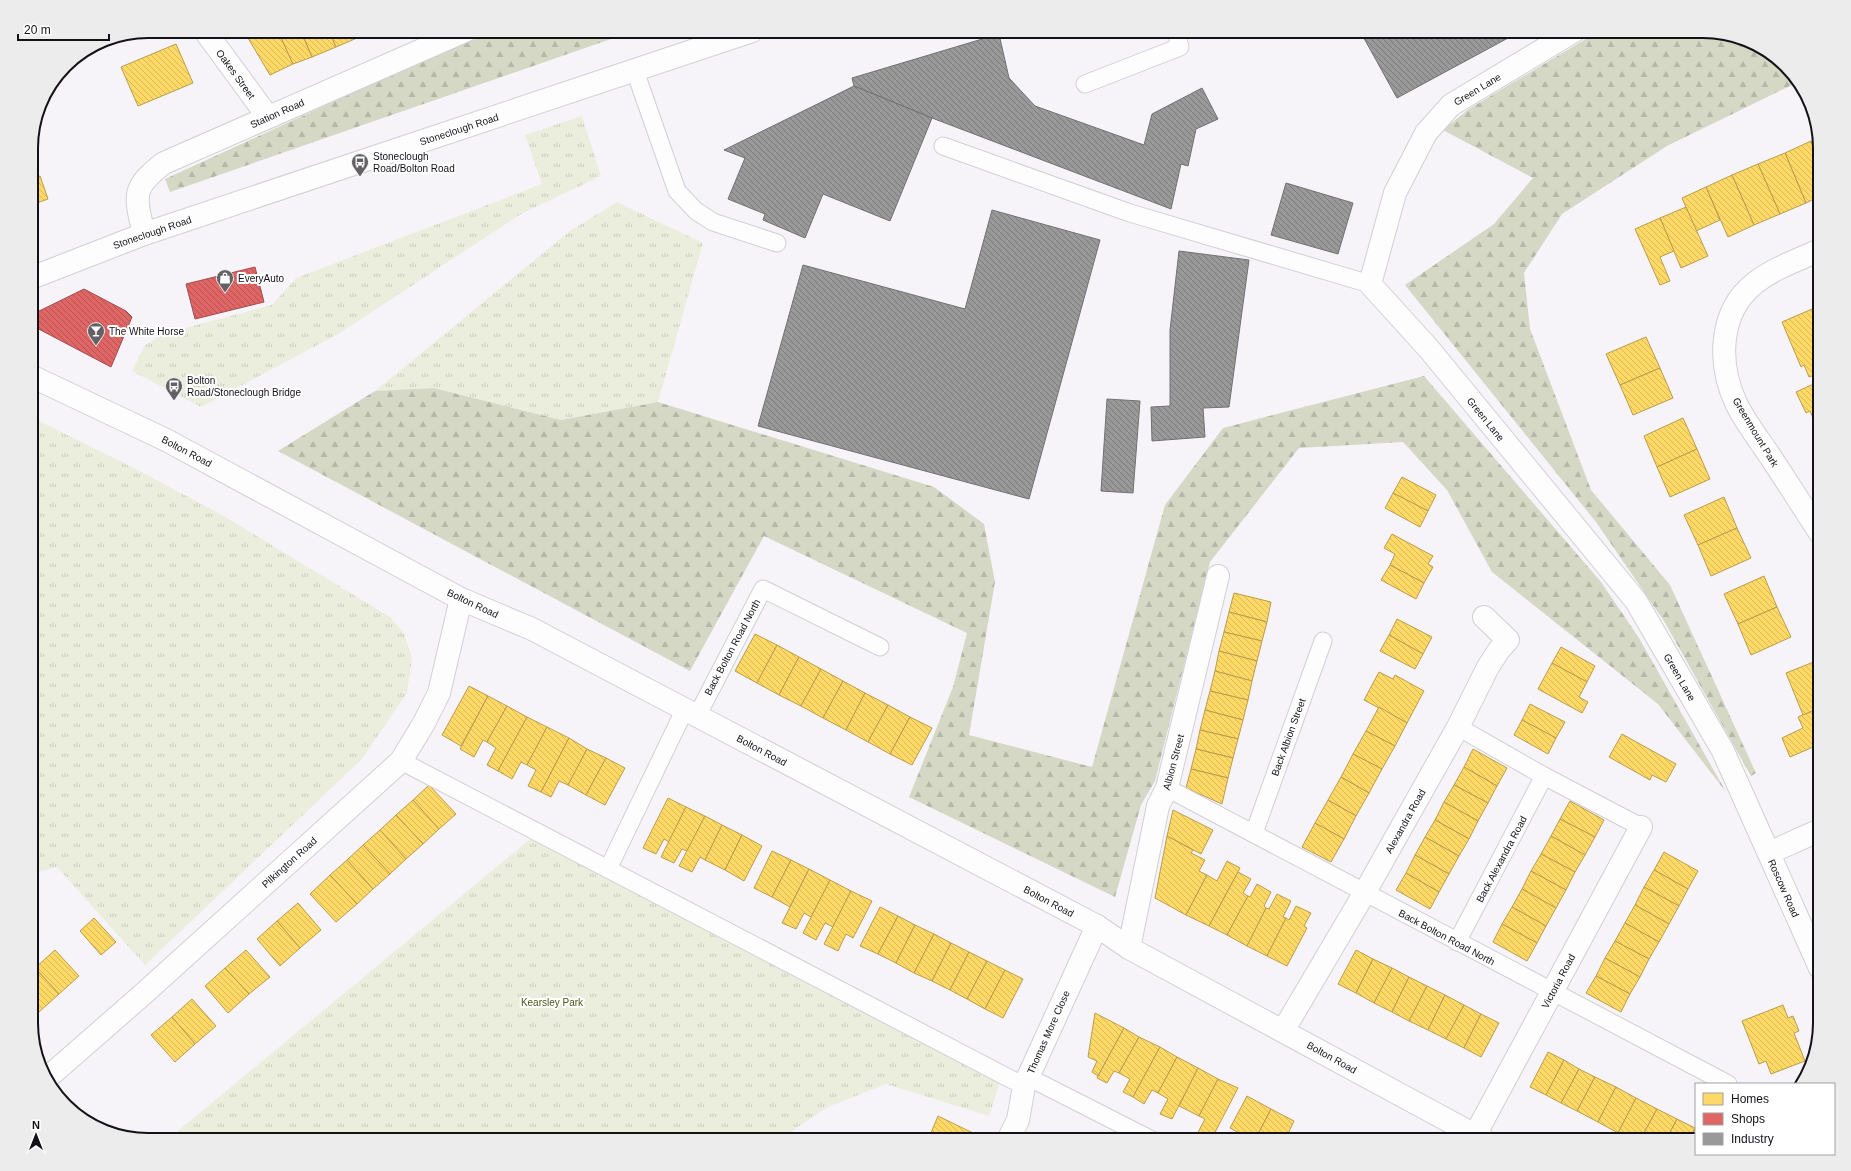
<svg xmlns="http://www.w3.org/2000/svg" width="1851" height="1171" font-family="Arial,sans-serif">
	<defs>
		<pattern id="grass-tufts" width="24" height="20" patternUnits="userSpaceOnUse"><rect width="24" height="20" fill="#ebeedd"/><path d="M3 7l-1-3M5 7V3M7 7l1-3M15 17l-1-3M17 17v-4M19 17l1-3" fill="none" stroke="#c9cbbd"/></pattern>
		<pattern id="forest-firs" width="22" height="20" patternUnits="userSpaceOnUse"><rect width="22" height="20" fill="#d4d8c4"/><path d="M5 1l3.5 6h-7zM16 11l3.5 6h-7z" fill="#b5b8a8"/></pattern>
		<pattern id="homes-back-hatch" width="6" height="6" patternUnits="userSpaceOnUse"><rect width="6" height="6" fill="#ffd966"/><path d="M-1 5l2 2M0 0l6 6M5-1l2 2" fill="none" stroke="#dab958"/></pattern>
		<pattern id="shops-back-hatch" width="6" height="6" patternUnits="userSpaceOnUse"><rect width="6" height="6" fill="#e06666"/><path d="M-1 5l2 2M0 0l6 6M5-1l2 2" fill="none" stroke="#b45353"/></pattern>
		<pattern id="industry-back-hatch" width="6" height="6" patternUnits="userSpaceOnUse"><rect width="6" height="6" fill="#999"/><path d="M-1 5l2 2M0 0l6 6M5-1l2 2" fill="none" stroke="#7c7b7c"/></pattern>
	</defs>
	<rect width="100%" height="100%" fill="#f7f4f9"/>
	<g fill="url(#grass-tufts)">
		<path d="M582 116 601 176 521 214 340 333 201 407 132 371 145 345 166 333 272 305 296 278 542 184 525 135Z"/>
		<path d="M617 202 703 243 658 402 561 420 434 388 375 391 570 231Z"/>
		<path d="M31 417 134 468 224 516 390 617 404 633 412 658 407 693 362 759 145 965 57 867 31 874Z"/>
		<path d="M535 835 1000 1082 989 1116 886 1084 828 1107 778 1140H167Z"/>
	</g>
	<g fill="url(#forest-firs)">
		<path d="M494 31H634L170 192 165 179 396 73Z"/>
		<path d="M1599 31H1704L1768 51 1798 82 1667 146 1562 214 1524 273 1530 329 1591 490 1670 585 1756 773 1751 776 1664 621 1596 522 1405 285 1494 224 1533 178 1443 130 1469 109Z"/>
		<path d="M1424 376 1601 582 1639 638 1726 792 1658 704 1492 572 1447 490 1403 442 1299 448 1210 562 1155 781 1141 805 1115 897 909 797 953 687 967 633 764 536 690 671 278 451 375 391 434 388 561 420 658 402 934 487 984 524 995 582 969 735 1092 767 1165 505 1223 428Z"/>
	</g>
	<path fill="#ebeedd" d="M485 1132 491 1140H475Z"/>
	<g fill="url(#homes-back-hatch)" stroke="#b89d4e">
		<path d="M256 31H278L293 64 270 75 248 38 257 34Z"/>
		<path d="M278 31H301L312 57 293 64Z"/>
		<path d="M301 31H329L336 47 312 57Z"/>
		<path d="M329 31H355L357 38 336 47Z"/>
		<path d="M355 31H373L357 38Z"/>
		<path d="M176 44 193 83 138 106 121 67Z"/>
		<path d="M1811 141 1820 163V196L1806 203 1785 153Z"/>
		<path d="M1785 153 1806 203 1780 214 1758 164Z"/>
		<path d="M1758 164 1780 214 1754 225 1732 175Z"/>
		<path d="M1732 175 1754 225 1728 237 1706 187Z"/>
		<path d="M40 176 48 199 31 205V179Z"/>
		<path d="M1706 187 1720 220 1696 231 1682 198Z"/>
		<path d="M1686 207 1708 256 1681 268 1660 218Z"/>
		<path d="M1660 218 1674 251 1660 257 1670 281 1660 285 1635 229Z"/>
		<path d="M1812 309 1820 327V373L1809 377 1804 365 1801 367 1782 322Z"/>
		<path d="M1820 314V327L1815 316Z"/>
		<path d="M1646 337 1660 368 1620 385 1606 354Z"/>
		<path d="M1660 368 1673 398 1633 415 1620 385Z"/>
		<path d="M1820 381V435L1810 411 1806 413 1796 392Z"/>
		<path d="M1683 418 1697 449 1657 467 1644 436Z"/>
		<path d="M1697 449 1710 479 1670 497 1657 467Z"/>
		<path d="M1402 477 1436 495 1428 511 1393 493Z"/>
		<path d="M1393 493 1428 511 1420 527 1385 508Z"/>
		<path d="M1724 497 1737 528 1698 545 1684 515Z"/>
		<path d="M1737 528 1751 558 1711 576 1698 545Z"/>
		<path d="M1392 534 1433 556 1428 564 1433 567 1424 583 1390 565 1395 554 1384 548Z"/>
		<path d="M1390 565 1424 583 1416 599 1381 580Z"/>
		<path d="M1764 576 1777 607 1738 624 1724 594Z"/>
		<path d="M1234 593 1271 602 1267 622 1229 612Z"/>
		<path d="M1777 607 1791 637 1751 655 1738 624Z"/>
		<path d="M1229 612 1267 622 1262 641 1224 632Z"/>
		<path d="M1397 619 1432 637 1423 654 1389 635Z"/>
		<path d="M1224 632 1262 641 1257 661 1219 651Z"/>
		<path d="M755 634 777 645 757 683 735 671Z"/>
		<path d="M1389 635 1423 654 1415 669 1380 651Z"/>
		<path d="M777 645 799 657 779 695 757 683Z"/>
		<path d="M1561 647 1595 666 1587 682 1552 663Z"/>
		<path d="M1219 651 1257 661 1252 681 1215 671Z"/>
		<path d="M799 657 821 669 801 706 779 695Z"/>
		<path d="M1816 661 1820 669V708L1803 715 1786 673Z"/>
		<path d="M1552 663 1587 682 1579 697 1588 702 1582 713 1538 689Z"/>
		<path d="M821 669 843 681 823 718 801 706Z"/>
		<path d="M1215 671 1252 681 1248 700 1210 691Z"/>
		<path d="M1379 672 1393 679 1395 675 1424 691 1407 723 1364 700Z"/>
		<path d="M843 681 865 693 846 730 823 718Z"/>
		<path d="M469 686 488 696 461 746 442 735Z"/>
		<path d="M1210 691 1248 700 1243 720 1205 710Z"/>
		<path d="M865 693 888 705 868 742 846 730Z"/>
		<path d="M488 696 507 706 487 742 483 740 474 757 460 749Z"/>
		<path d="M1530 704 1565 722 1556 738 1522 720Z"/>
		<path d="M888 705 910 717 890 754 868 742Z"/>
		<path d="M507 706 527 717 498 771 487 765 496 748 487 742Z"/>
		<path d="M1379 707 1407 723 1395 746 1366 731Z"/>
		<path d="M1820 708V744L1790 757 1782 738 1803 728 1798 717Z"/>
		<path d="M1205 710 1243 720 1238 739 1200 730Z"/>
		<path d="M527 717 547 727 527 765 521 762 512 779 498 771Z"/>
		<path d="M910 717 932 728 912 765 890 754Z"/>
		<path d="M1522 720 1556 738 1548 754 1514 735Z"/>
		<path d="M547 727 569 738 541 792 528 786 536 770 527 765Z"/>
		<path d="M1200 730 1238 739 1233 758 1196 749Z"/>
		<path d="M1366 731 1395 746 1382 769 1353 754Z"/>
		<path d="M1622 734 1676 764 1666 782 1652 775 1650 780 1609 757Z"/>
		<path d="M569 738 587 749 568 785 559 781 551 797 541 792Z"/>
		<path d="M587 749 606 758 586 795 568 785Z"/>
		<path d="M1196 749 1233 758 1228 778 1191 769Z"/>
		<path d="M1473 749 1507 768 1497 786 1464 767Z"/>
		<path d="M1353 754 1382 769 1369 793 1341 777Z"/>
		<path d="M606 758 625 768 605 805 586 795Z"/>
		<path d="M1464 767 1497 786 1488 803 1454 785Z"/>
		<path d="M1191 769 1228 778 1222 804 1186 788Z"/>
		<path d="M1341 777 1369 793 1356 816 1328 800Z"/>
		<path d="M429 785 456 814 439 829 413 800Z"/>
		<path d="M1454 785 1488 803 1478 821 1444 802Z"/>
		<path d="M668 798 686 807 669 842 664 839 656 854 643 848Z"/>
		<path d="M413 800 439 829 423 844 396 815Z"/>
		<path d="M1328 800 1356 816 1344 839 1315 823Z"/>
		<path d="M1570 801 1604 820 1595 837 1560 819Z"/>
		<path d="M1444 802 1478 821 1469 839 1435 820Z"/>
		<path d="M686 807 705 816 687 851 682 849 674 863 661 857Z"/>
		<path d="M1173 810 1213 830 1201 854 1167 836Z"/>
		<path d="M396 815 423 844 406 859 380 830Z"/>
		<path d="M705 816 722 825 705 860 700 857 692 872 679 866Z"/>
		<path d="M1560 819 1595 837 1585 855 1551 836Z"/>
		<path d="M1435 820 1469 839 1459 856 1425 837Z"/>
		<path d="M1315 823 1344 839 1331 862 1302 847Z"/>
		<path d="M722 825 742 835 725 870 705 860Z"/>
		<path d="M380 830 406 859 390 874 363 845Z"/>
		<path d="M742 835 762 846 744 881 725 870Z"/>
		<path d="M1167 836 1193 850 1191 853 1205 860 1199 871 1207 875 1186 915 1155 898Z"/>
		<path d="M1551 836 1585 855 1575 872 1541 854Z"/>
		<path d="M1425 837 1459 856 1449 874 1415 855Z"/>
		<path d="M363 845 390 874 373 889 347 860Z"/>
		<path d="M772 851 791 860 772 897 754 888Z"/>
		<path d="M1664 852 1698 871 1688 889 1654 870Z"/>
		<path d="M1541 854 1575 872 1566 890 1531 871Z"/>
		<path d="M1415 855 1449 874 1439 892 1406 873Z"/>
		<path d="M347 860 373 889 357 904 330 875Z"/>
		<path d="M791 860 809 869 790 907 772 897Z"/>
		<path d="M1227 861 1240 868 1209 926 1186 915 1207 875 1217 881Z"/>
		<path d="M809 869 830 880 811 917 804 913 796 929 782 923Z"/>
		<path d="M1654 870 1688 889 1679 906 1644 887Z"/>
		<path d="M1531 871 1566 890 1556 908 1522 889Z"/>
		<path d="M1238 872 1251 879 1243 893 1248 896 1227 935 1209 926Z"/>
		<path d="M1406 873 1439 892 1430 909 1396 890Z"/>
		<path d="M330 875 357 904 336 922 310 894Z"/>
		<path d="M830 880 851 891 833 927 825 923 816 940 803 933Z"/>
		<path d="M1257 884 1271 892 1264 906 1266 908 1247 946 1227 935 1248 896 1250 897Z"/>
		<path d="M1644 887 1679 906 1669 924 1635 905Z"/>
		<path d="M1522 889 1556 908 1546 926 1512 907Z"/>
		<path d="M851 891 872 901 853 938 846 934 838 951 824 944Z"/>
		<path d="M1277 894 1291 901 1283 917 1286 918 1267 956 1247 946 1266 908 1269 909Z"/>
		<path d="M298 903 321 930 300 948 277 921Z"/>
		<path d="M1635 905 1669 924 1659 942 1625 923Z"/>
		<path d="M1296 906 1311 913 1304 926 1307 928 1287 966 1267 956 1286 918 1289 920Z"/>
		<path d="M880 907 898 916 878 954 860 946Z"/>
		<path d="M1512 907 1546 926 1537 943 1502 924Z"/>
		<path d="M898 916 915 925 896 963 878 954Z"/>
		<path d="M94 918 116 942 101 955 80 931Z"/>
		<path d="M277 921 300 948 280 966 257 939Z"/>
		<path d="M1625 923 1659 942 1649 959 1615 941Z"/>
		<path d="M1502 924 1537 943 1527 961 1493 942Z"/>
		<path d="M915 925 934 934 914 973 896 963Z"/>
		<path d="M934 934 951 943 932 981 914 973Z"/>
		<path d="M1615 941 1649 959 1640 977 1605 958Z"/>
		<path d="M951 943 969 952 950 990 932 981Z"/>
		<path d="M55 950 79 976 59 994 35 968Z"/>
		<path d="M246 950 270 977 249 994 225 968Z"/>
		<path d="M1356 950 1373 959 1356 993 1338 984Z"/>
		<path d="M969 952 987 961 967 999 950 990Z"/>
		<path d="M1605 958 1640 977 1630 994 1596 976Z"/>
		<path d="M1373 959 1392 968 1374 1003 1356 993Z"/>
		<path d="M987 961 1005 970 985 1009 967 999Z"/>
		<path d="M35 968 59 994 39 1012 31 1004V971Z"/>
		<path d="M225 968 249 994 228 1013 205 986Z"/>
		<path d="M1392 968 1409 977 1392 1012 1374 1003Z"/>
		<path d="M1005 970 1023 979 1003 1018 985 1009Z"/>
		<path d="M1596 976 1630 994 1621 1012 1586 993Z"/>
		<path d="M1409 977 1427 986 1409 1021 1392 1012Z"/>
		<path d="M1427 986 1445 995 1428 1030 1409 1021Z"/>
		<path d="M1445 995 1464 1005 1446 1039 1428 1030Z"/>
		<path d="M192 999 216 1026 195 1044 172 1017Z"/>
		<path d="M1464 1005 1481 1014 1464 1048 1446 1039Z"/>
		<path d="M1783 1005 1788 1018 1793 1016 1799 1031 1794 1033 1805 1061 1771 1074 1766 1061 1759 1064 1742 1021Z"/>
		<path d="M1095 1013 1124 1028 1098 1076 1092 1072 1097 1061 1088 1057Z"/>
		<path d="M1481 1014 1499 1023 1481 1057 1464 1048Z"/>
		<path d="M172 1017 195 1044 175 1062 151 1035Z"/>
		<path d="M1124 1028 1139 1037 1119 1073 1114 1071 1107 1083 1097 1078Z"/>
		<path d="M1139 1037 1160 1047 1133 1097 1123 1092 1130 1079 1119 1073Z"/>
		<path d="M1160 1047 1177 1057 1158 1093 1152 1090 1144 1104 1133 1097Z"/>
		<path d="M1548 1052 1564 1060 1546 1095 1530 1087Z"/>
		<path d="M1177 1057 1198 1068 1172 1119 1160 1114 1168 1099 1158 1093Z"/>
		<path d="M1564 1060 1579 1069 1561 1103 1546 1095Z"/>
		<path d="M1198 1068 1218 1079 1199 1116 1179 1106Z"/>
		<path d="M1579 1069 1595 1077 1577 1111 1561 1103Z"/>
		<path d="M1595 1077 1616 1087 1598 1122 1577 1111Z"/>
		<path d="M1218 1079 1238 1088 1211 1140H1194L1205 1119 1199 1116Z"/>
		<path d="M1616 1087 1636 1098 1618 1133 1598 1122Z"/>
		<path d="M1247 1096 1271 1109 1255 1140H1238L1241 1134 1230 1128Z"/>
		<path d="M1636 1098 1657 1109 1640 1140H1633L1618 1133Z"/>
		<path d="M1271 1109 1294 1121 1285 1140H1255Z"/>
		<path d="M1657 1109 1677 1119 1666 1140H1640Z"/>
		<path d="M938 1116 973 1133 970 1140H928Z"/>
		<path d="M1677 1119 1695 1128 1689 1140H1666Z"/>
		<path d="M1695 1128 1696 1140H1689Z"/>
	</g>
	<g fill="url(#shops-back-hatch)" stroke="#a34c4e">
		<path d="M255 267 264 302 195 319 186 284Z"/>
		<path d="M84 289 126 311 132 317 111 367 31 325V315Z"/>
	</g>
	<g fill="url(#industry-back-hatch)" stroke="#717072">
		<path d="M1360 31H1521L1397 98Z"/>
		<path d="M999 34 1009 78 1035 106 1144 145 1152 114 1202 88 1218 119 1196 129 1188 166 1181 164 1171 209 932 118 854 86 852 78Z"/>
		<path d="M854 86 932 118 890 221 823 194 805 238 763 220 765 214 728 199 745 158 724 150Z"/>
		<path d="M1286 183 1353 203 1338 254 1271 235Z"/>
		<path d="M992 210 1100 240 1029 499 758 426 803 265 965 309Z"/>
		<path d="M1179 251 1249 260 1229 407 1203 408 1205 437 1152 441 1151 407 1170 406V330Z"/>
		<path d="M1107 399 1140 401 1133 493 1101 491Z"/>
	</g>
	<g fill="none" stroke-linecap="round" stroke-linejoin="round">
		<g stroke="#d1cfd4" stroke-width="19">
			<g id="service">
				<path d="M635 71 677 191 696 211 713 222 777 243"/>
				<path d="M1085 84 1180 47 1176 31"/>
				<path d="M943 146 1130 213 1370 284"/>
				<path d="M697 716 763 589 880 647"/>
				<path d="M1458 727 1544 776 1641 827"/>
				<path d="M401 761 1024 1086"/>
				<path d="M1167 788 1728 1084"/>
				<path d="M1254 833 1323 641"/>
				<path d="M608 869 685 709"/>
				<path d="M1457 942 1544 776"/>
				<path d="M1028 1077 1152 1140"/>
			</g>
		</g>
		<g stroke="#d1cfd4" stroke-width="24">
			<g id="minor">
				<path d="M205 31 268 117"/>
				<path d="M1574 31 1451 105 1426 133 1395 193 1370 284 1429 349 1636 601 1723 751 1820 968"/>
				<path d="M144 234C135 196 131 188 164 163L465 31"/>
				<path d="M1820 250C1798 260 1774 268 1755 283 1718 312 1718 364 1736 403 1745 422 1760 441 1772 459 1788 484 1804 508 1820 533"/>
				<path d="M1769 853 1820 830"/>
				<path d="M1129 948 1158 806 1167 788 1218 576"/>
				<path d="M1283 1031 1365 892 1458 727 1488 667 1499 650 1508 640 1484 617"/>
				<path d="M46 1079 141 996 401 761 424 723 439 693 461 599"/>
				<path d="M1475 1135 1641 827"/>
				<path d="M1008 1140 1018 1120 1024 1086 1097 926"/>
			</g>
		</g>
		<g stroke="#d1cfd4" stroke-width="24">
			<g id="primary">
				<path d="M31 278 144 234 752 31"/>
				<path d="M31 376 166 440 461 599 532 629 1097 926 1129 948 1484 1140"/>
			</g>
		</g>
		<use href="#service" stroke="#fefdfe" stroke-width="17"/>
		<use href="#minor" stroke="#fefdfe" stroke-width="22"/>
		<use href="#primary" stroke="#fefdfe" stroke-width="22"/>
	</g>
	<defs>
		<g id="bus-pin" transform="scale(0.9)"><path d="M0 17L-7.5 6A9.5 9.5 0 1 1 7.5 6Z" fill="#636066" stroke="#fff"/><path d="M-5-6H5V4H4V6H2V4H-2V6H-4V4H-5ZM-3.5-4V0h7V-4ZM-3.5 1.2v1.5H-2V1.2ZM2 1.2v1.5H3.5V1.2Z" fill="#fff"/></g>
		<g id="shop-pin" transform="scale(0.9)"><path d="M0 17L-7.5 6A9.5 9.5 0 1 1 7.5 6Z" fill="#636066" stroke="#fff"/><path d="M-5-2.5h2.3a2.7 3.5 0 0 1 5.4 0H5L5.5 6h-11ZM-1.5-2.5h3a1.5 2.3 0 0 0-3 0Z" fill="#fff"/></g>
		<g id="bar-pin" transform="scale(0.9)"><path d="M0 17L-7.5 6A9.5 9.5 0 1 1 7.5 6Z" fill="#636066" stroke="#fff"/><path d="M-6-5H6L.8 .8V4.5H3.5V6h-7V4.5H-.8V.8Z" fill="#fff"/></g>
	</defs>
	<g fill-rule="evenodd">
		<use href="#bus-pin" x="360" y="162"/>
		<use href="#shop-pin" x="225" y="278"/>
		<use href="#bar-pin" x="96" y="331"/>
		<use href="#bus-pin" x="174" y="386"/>
	</g>
	<g text-anchor="middle" stroke-width="4" stroke-linejoin="round" paint-order="stroke">
		<g font-size="10" fill="#141117" stroke="#fff">
			<text transform="translate(236 74) rotate(54)" y="4">Oakes Street</text>
			<text transform="translate(1477 89) rotate(-31)" y="4">Green Lane</text>
			<text transform="translate(277 113) rotate(-24)" y="4">Station Road</text>
			<text transform="translate(459 129) rotate(-18)" y="4">Stoneclough Road</text>
			<text transform="translate(152 232) rotate(-19)" y="4">Stoneclough Road</text>
			<text transform="translate(1486 419) rotate(51)" y="4">Green Lane</text>
			<text transform="translate(1756 432) rotate(59)" y="4">Greenmount Park</text>
			<text transform="translate(187 451) rotate(28)" y="4">Bolton Road</text>
			<text transform="translate(473 603) rotate(25)" y="4">Bolton Road</text>
			<text transform="translate(732 647) rotate(-62)" y="4">Back Bolton Road North</text>
			<text transform="translate(1680 677) rotate(60)" y="4">Green Lane</text>
			<text transform="translate(1288 737) rotate(-70)" y="4">Back Albion Street</text>
			<text transform="translate(762 750) rotate(28)" y="4">Bolton Road</text>
			<text transform="translate(1173 762) rotate(-75)" y="4">Albion Street</text>
			<text transform="translate(1405 821) rotate(-61)" y="4">Alexandra Road</text>
			<text transform="translate(1501 859) rotate(-62)" y="4">Back Alexandra Road</text>
			<text transform="translate(289 862) rotate(-42)" y="4">Pilkington Road</text>
			<text transform="translate(1784 888) rotate(66)" y="4">Roscow Road</text>
			<text transform="translate(1049 901) rotate(28)" y="4">Bolton Road</text>
			<text transform="translate(1447 937) rotate(28)" y="4">Back Bolton Road North</text>
			<text transform="translate(1558 981) rotate(-62)" y="4">Victoria Road</text>
			<text transform="translate(1048 1032) rotate(-66)" y="4">Thomas More Close</text>
			<text transform="translate(1332 1057) rotate(29)" y="4">Bolton Road</text>
		</g>
		<g font-size="10" fill="#141117" stroke="#fff" text-anchor="start">
			<text x="373" y="160">Stoneclough<tspan x="373" dy="12">Road/Bolton Road</tspan></text>
			<text x="238" y="282">EveryAuto</text>
			<text x="109" y="335">The White Horse</text>
			<text x="187" y="384">Bolton<tspan x="187" dy="12">Road/Stoneclough Bridge</tspan></text>
		</g>
		<g font-size="10" fill="#4c5616" stroke="#fff">
			<text x="552" y="1006">Kearsley Park</text>
		</g>
	</g>
	<path d="M0 0H1851V1171H0ZM148 38H1703A110 110 0 0 1 1813 148V1023A110 110 0 0 1 1703 1133H148A110 110 0 0 1 38 1023V148A110 110 0 0 1 148 38Z" fill="#ececec" fill-rule="evenodd"/>
	<path fill="none" stroke="#141117" stroke-width="2" d="M148 38H1703A110 110 0 0 1 1813 148V1023A110 110 0 0 1 1703 1133H148A110 110 0 0 1 38 1023V148A110 110 0 0 1 148 38Z"/>
	<rect x="1695" y="1083" width="140" height="72" fill="#ffffff" stroke="#a1a0a2"/>
	<rect x="1703" y="1093" width="20" height="12" fill="#ffd966" stroke="#a1a0a2"/>
	<text x="1731" y="1103" font-size="12" fill="#141117">Homes</text>
	<rect x="1703" y="1113" width="20" height="12" fill="#e06666" stroke="#a1a0a2"/>
	<text x="1731" y="1123" font-size="12" fill="#141117">Shops</text>
	<rect x="1703" y="1133" width="20" height="12" fill="#999999" stroke="#a1a0a2"/>
	<text x="1731" y="1143" font-size="12" fill="#141117">Industry</text>
	<g transform="translate(36 1135)" stroke="#ffffff" stroke-width="3" paint-order="stroke">
	<path d="M0-3L7 15L0 10L-7 15Z" fill="#141117"/>
	<text y="-6" font-size="11" font-weight="bold" text-anchor="middle" fill="#141117">N</text>
	</g>
	<path d="M18 34v6h91v-6" fill="none" stroke="#141117" stroke-width="2"/>
	<text x="24" y="34" font-size="12" fill="#141117" stroke="#ffffff" stroke-width="3" paint-order="stroke">20 m</text>
</svg>
